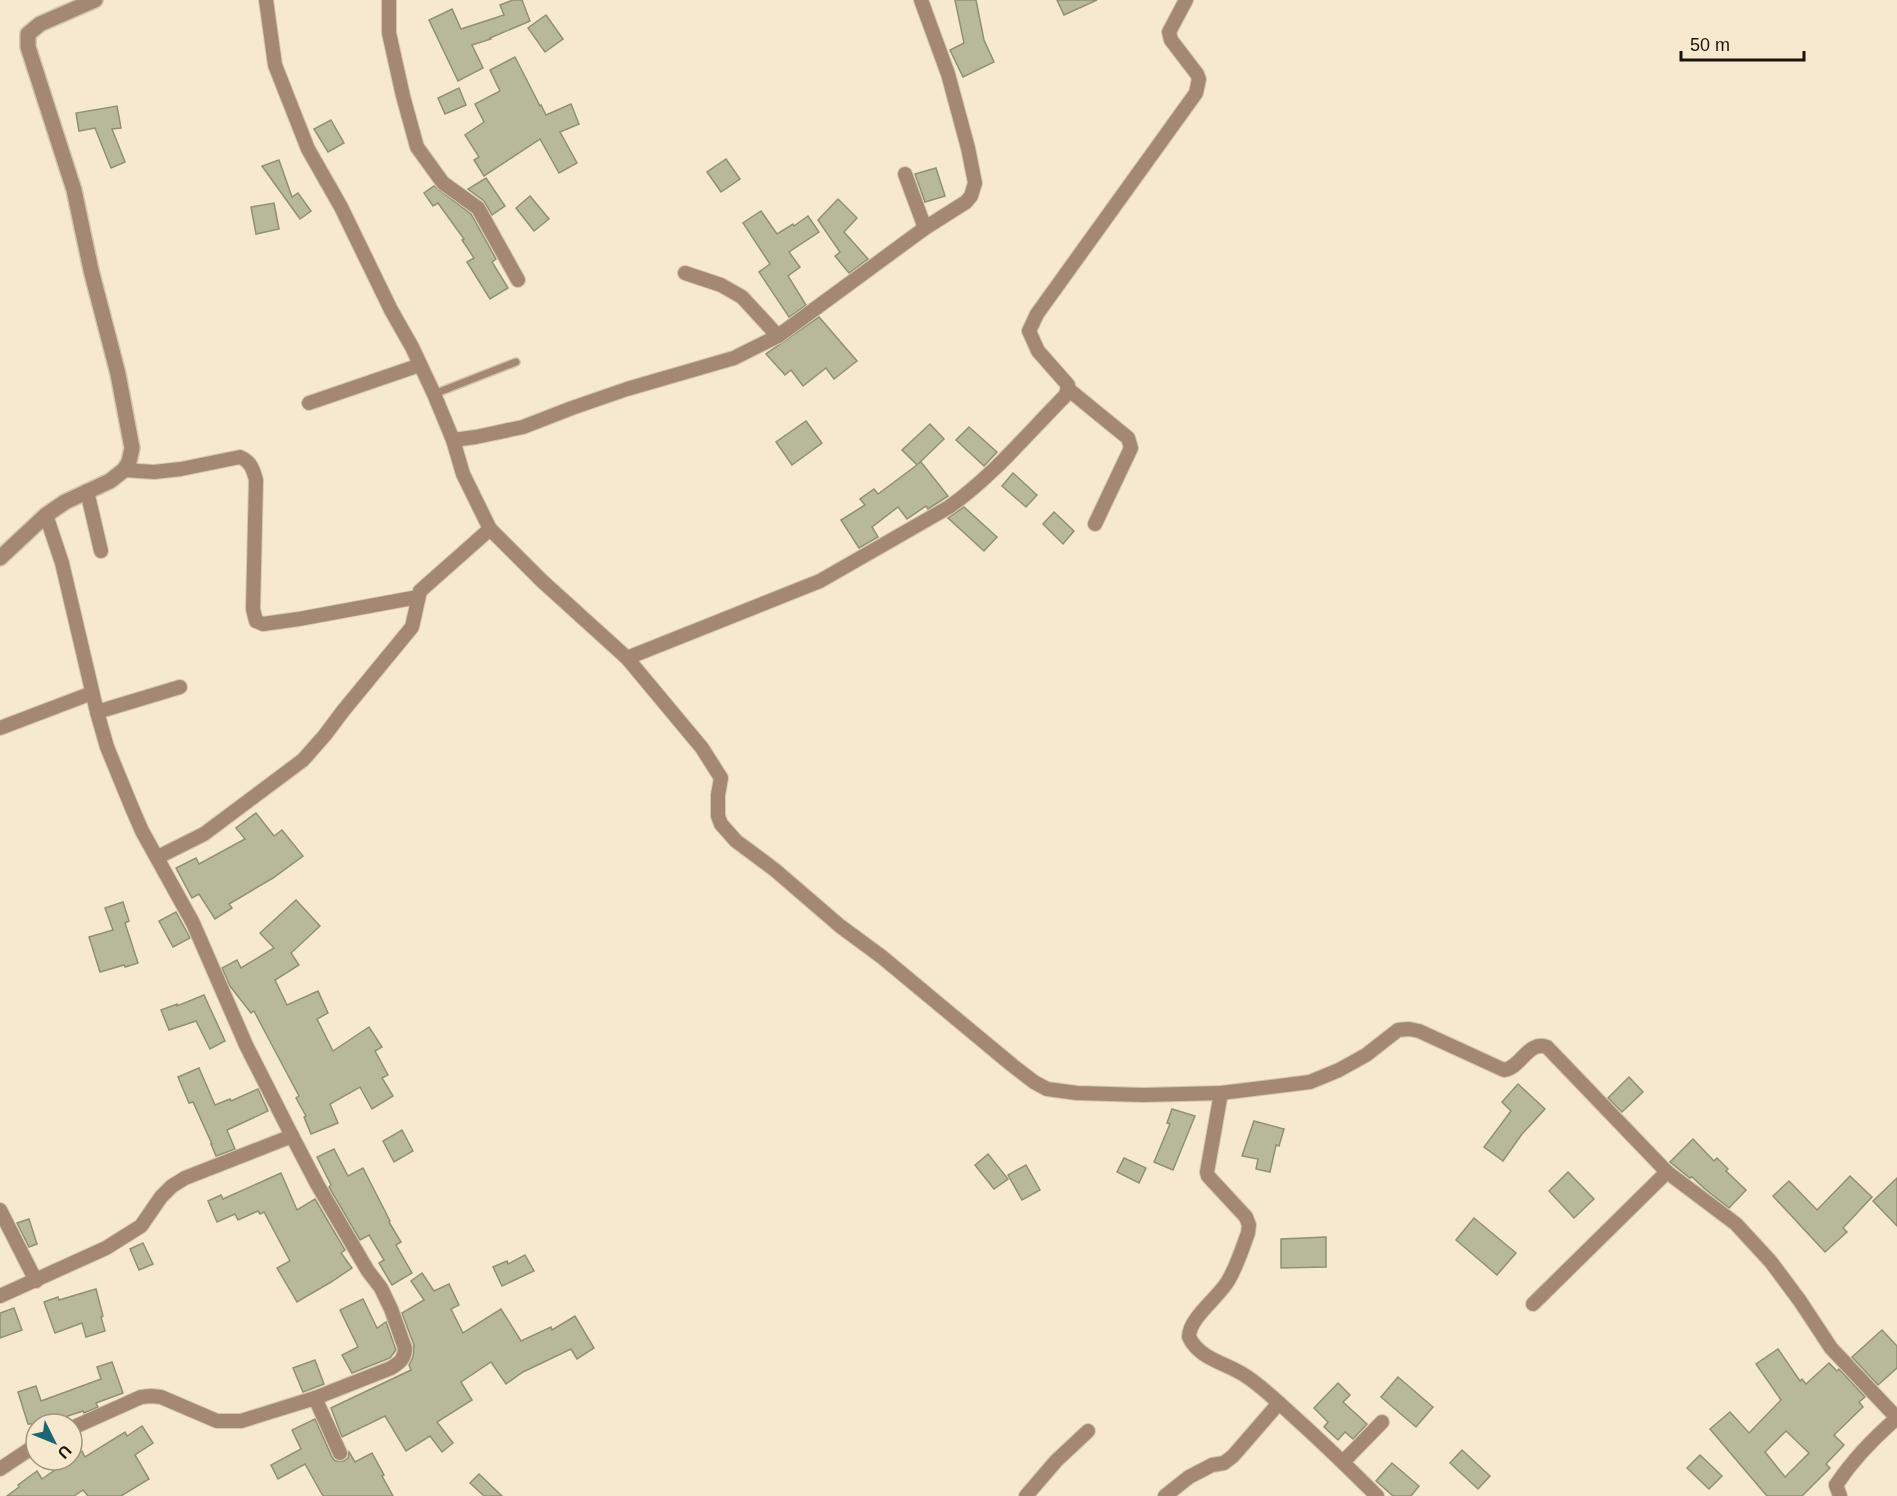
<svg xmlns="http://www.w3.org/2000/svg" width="1897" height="1496" font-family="Arial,sans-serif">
	<rect width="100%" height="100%" fill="#f6e9cf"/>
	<g fill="#b8b99b" stroke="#8f9076" stroke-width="1.5" fill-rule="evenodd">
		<path d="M513 0H522L530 21 490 38 491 39 472 45 483 68 458 81 429 20 452 9 461 29 504 15 500 5Z"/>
		<path d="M955 0H976L984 40 994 62 963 77 950 50 964 43Z"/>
		<path d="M1057 0H1097L1064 15Z"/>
		<path d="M546 15 563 39 545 52 528 28Z"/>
		<path d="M515 57 540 106 541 105 546 115 571 104 579 124 560 132 577 163 559 173 540 139 484 176 474 160 479 157 465 135 484 122 475 104 500 91 490 70Z"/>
		<path d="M459 88 466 105 445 114 438 98Z"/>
		<path d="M117 106 121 128 112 129 125 162 111 168 95 128 79 131 76 113Z"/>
		<path d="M331 120 344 143 328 152 314 129Z"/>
		<path d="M726 159 740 179 721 192 707 172Z"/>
		<path d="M279 160 292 197 298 193 311 211 300 219 262 166Z"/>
		<path d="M936 168 945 196 925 202 915 174Z"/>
		<path d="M486 178 505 206 492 215 484 201 468 189Z"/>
		<path d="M434 186 471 214 496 259 492 262 508 288 490 299 467 262 474 258 462 240 464 239 438 203 433 206 424 193Z"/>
		<path d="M530 196 549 219 534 231 516 208Z"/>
		<path d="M838 199 857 218 844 232 868 259 849 273 835 256 840 252 818 220Z"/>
		<path d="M274 203 279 229 256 234 251 207Z"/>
		<path d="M761 211 777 234 793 224 794 226 808 216 819 232 789 252 800 267 788 276 806 305 789 317 759 272 770 264 743 223Z"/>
		<path d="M819 317 857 361 834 379 826 368 803 386 791 370 785 375 766 354Z"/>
		<path d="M806 421 822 443 792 465 776 442Z"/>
		<path d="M930 424 944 439 918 464 921 462 948 496 928 509 926 506 907 519 898 507 872 527 878 537 859 548 841 520 865 505 860 499 874 489 878 494 917 465 902 450Z"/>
		<path d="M969 427 997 452 984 466 956 440Z"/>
		<path d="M1013 473 1037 495 1026 507 1002 486Z"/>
		<path d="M964 507 997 537 984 551 948 518Z"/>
		<path d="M1054 512 1074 531 1063 544 1043 524Z"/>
		<path d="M256 813 274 836 282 830 303 856 273 878 229 904 232 908 215 919 199 894 192 898 176 868 196 858 199 864 245 839 236 828Z"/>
		<path d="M296 900 320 926 291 953 299 965 275 980 287 1005 318 991 328 1013 317 1019 333 1051 369 1027 382 1047 375 1051 388 1075 382 1078 393 1096 372 1109 360 1087 330 1104 338 1123 311 1134 304 1117 306 1116 296 1098 299 1096 274 1049 254 1011 251 1013 230 986 222 968 237 960 241 968 274 948 260 933Z"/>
		<path d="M123 902 129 921 125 923 138 963 125 967 124 965 100 972 89 937 113 930 105 908Z"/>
		<path d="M176 912 190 938 173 947 159 921Z"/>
		<path d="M204 995 225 1041 210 1049 196 1021 169 1030 161 1010 177 1004V1006Z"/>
		<path d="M199 1068 215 1105 230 1099 231 1101 258 1089 268 1111 227 1130 235 1149 216 1156 211 1144H212L193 1102 189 1103 178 1077Z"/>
		<path d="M1629 1077 1643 1092 1622 1112 1608 1098Z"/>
		<path d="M1518 1084 1545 1109 1522 1134 1503 1161 1484 1147 1511 1111 1502 1102Z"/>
		<path d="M1172 1109 1195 1116 1173 1170 1154 1162 1170 1124 1167 1123Z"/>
		<path d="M1254 1121 1284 1129 1279 1146 1276 1145 1270 1172 1256 1169 1258 1159 1242 1156Z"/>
		<path d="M402 1130 413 1151 394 1162 383 1141Z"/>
		<path d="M1693 1139 1714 1161 1717 1158 1728 1169 1726 1171 1746 1190 1729 1208 1705 1189 1692 1177 1690 1178 1670 1162Z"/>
		<path d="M334 1149 348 1176 363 1168 390 1221 389 1222 401 1242 396 1245 412 1273 392 1285 379 1263 384 1260 369 1235 360 1240 329 1187 331 1185 317 1157Z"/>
		<path d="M988 1154 1008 1179 994 1189 975 1165Z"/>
		<path d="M1124 1158 1146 1168 1139 1183 1117 1172Z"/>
		<path d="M1026 1165 1040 1190 1022 1200 1008 1175Z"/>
		<path d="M1568 1172 1594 1199 1574 1218 1549 1191Z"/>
		<path d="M281 1173 297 1210 315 1199 345 1250 341 1253 352 1268 331 1282 297 1302 277 1268 290 1261 264 1212 260 1214 258 1211 238 1220 235 1214 217 1222 208 1201 221 1195 223 1199Z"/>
		<path d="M1850 1176 1872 1197 1843 1228 1847 1232 1825 1252 1773 1196 1789 1181 1817 1210Z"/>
		<path d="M1897 1178V1226L1873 1201Z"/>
		<path d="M1474 1218 1516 1253 1497 1275 1456 1240Z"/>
		<path d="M29 1219 37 1244 29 1247 17 1223Z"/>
		<path d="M1326 1237V1267L1281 1268V1239Z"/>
		<path d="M143 1243 153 1264 139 1270 130 1249Z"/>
		<path d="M525 1255 534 1271 502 1286 493 1267 507 1261 508 1264Z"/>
		<path d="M422 1273 434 1291 449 1284 459 1305 451 1309 463 1333 501 1309 521 1341 551 1327 552 1330 575 1316 594 1348 577 1359 571 1349 523 1372 506 1384 491 1362 461 1382 472 1400 437 1422 453 1443 442 1452 430 1436 406 1451 385 1416 342 1437 331 1408 411 1370 409 1365 413 1357 414 1345 402 1313 424 1300 411 1281Z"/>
		<path d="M96 1289 103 1316 101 1317 105 1331 86 1337 82 1323 55 1333 44 1302 58 1297 59 1300Z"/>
		<path d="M363 1299 377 1328 386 1322 396 1350 390 1358 352 1373 342 1355 358 1347 340 1310Z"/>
		<path d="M14 1308 22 1330 0 1338V1313Z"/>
		<path d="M1882 1330 1897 1346V1368L1878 1385 1852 1357Z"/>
		<path d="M1778 1349 1800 1381 1802 1379 1806 1384 1829 1363 1837 1371 1839 1369 1865 1397 1859 1402 1863 1407 1834 1435 1844 1445 1826 1464 1830 1468 1802 1496H1767L1710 1429 1730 1412 1749 1433 1781 1400 1756 1364ZM1786 1431 1809 1453 1785 1477 1765 1452Z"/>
		<path d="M315 1360 324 1384 303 1392 293 1368Z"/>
		<path d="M112 1362 123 1393 96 1403 98 1407 84 1413 83 1411 44 1424H28L18 1392 36 1386 41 1401 101 1379 97 1367Z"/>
		<path d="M1398 1377 1433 1407 1416 1427 1381 1397Z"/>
		<path d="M1338 1383 1350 1395 1343 1402 1367 1424 1353 1439 1345 1432 1338 1440 1324 1427 1328 1422 1314 1408Z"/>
		<path d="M315 1419 332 1457 335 1461H344L348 1458 349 1452 355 1462 372 1453 384 1475 382 1476 393 1496H323L305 1464 278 1479 271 1465 301 1449 292 1430Z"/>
		<path d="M142 1426 153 1443 135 1455 149 1479 121 1496H88L83 1490 74 1496H7L19 1487 18 1485 37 1471 42 1479 69 1460H72V1457L82 1451 85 1457 125 1432 127 1436Z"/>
		<path d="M1462 1450 1490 1476 1478 1489 1450 1463Z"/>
		<path d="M1700 1455 1722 1476 1709 1489 1687 1468Z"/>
		<path d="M1392 1463 1419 1486 1411 1496H1393L1376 1481Z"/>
		<path d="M479 1474 502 1496H484L470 1483Z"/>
	</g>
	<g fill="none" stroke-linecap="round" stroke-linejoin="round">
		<g stroke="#d3c7b0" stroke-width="10">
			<path id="service" d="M434 394 516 362"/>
		</g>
		<g stroke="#d3c7b0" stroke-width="16">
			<g id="minor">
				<path d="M266 0 275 65 308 149 341 207 391 310 412 347 434 394 453 440 463 474 490 529 541 580 627 658 702 748 721 778 718 795V816L721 824 736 841 775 870 840 926 882 957 1012 1065 1034 1082 1047 1089 1077 1093 1143 1095 1221 1093 1207 1172 1208 1176 1246 1217 1249 1225 1248 1233C1242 1249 1237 1266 1228 1281 1218 1298 1189 1318 1189 1337 1199 1358 1222 1362 1241 1373 1260 1384 1274 1399 1290 1413 1320 1440 1349 1468 1377 1496"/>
				<path d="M389 0V33L403 96 417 147 443 183 478 208 518 280"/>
				<path d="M905 174 925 228"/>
				<path d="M685 273 721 285 742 297 778 336"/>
				<path d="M1068 389 1128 438 1131 448 1095 524"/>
				<path d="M309 403 420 365"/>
				<path d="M453 440 476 437 523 427 572 408 627 389 734 358 778 336 925 228 966 202 971 196 975 183 968 148 948 74 921 0"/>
				<path d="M124 470 154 472 181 469 240 457C251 462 253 469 256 480L253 609 256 621 263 624 299 619 418 597"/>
				<path d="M87 491 101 551"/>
				<path d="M46 515 62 563 97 712 107 747 132 808 142 831 193 923 246 1045 292 1136 317 1184 368 1271 381 1288 391 1309 405 1348C405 1359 399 1363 391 1368L315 1398 241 1421H217L161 1397 151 1396 141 1397 72 1428"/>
				<path d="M627 658 820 581 949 507C994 475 1028 433 1066 395L1068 385 1038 351 1029 331 1037 314 1196 93 1199 79 1197 74 1171 40 1169 32 1186 0"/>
				<path d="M97 712 180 687"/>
				<path d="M0 728 92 693"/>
				<path d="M158 857 204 834 303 760 325 735 343 711 412 627 420 591 490 529"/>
				<path d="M1221 1093 1310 1082 1339 1070 1366 1055 1398 1030 1409 1029 1419 1031 1504 1070C1521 1068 1528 1040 1547 1047L1667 1172 1736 1224 1771 1262 1800 1301 1831 1348 1897 1418"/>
				<path d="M0 1210 36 1281"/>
				<path d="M0 1296 106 1248 141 1226 161 1197 172 1186 185 1178 292 1136"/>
				<path d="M1533 1304 1667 1172"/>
				<path d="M315 1398 340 1453"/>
				<path d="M1343 1462 1382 1422"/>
				<path d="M0 1469 36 1445"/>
				<path d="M1026 1496 1056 1461 1088 1431"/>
				<path d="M1165 1496 1189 1477 1212 1465 1224 1463 1233 1456 1279 1403"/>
				<path d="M1840 1496 1836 1485C1852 1461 1876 1436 1897 1418"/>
			</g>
		</g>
		<g stroke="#d3c7b0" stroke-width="18">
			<path id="tertiary" d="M0 558 46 515 65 502 110 481 124 470 129 462 132 448 118 374 91 270 74 190 28 47V34L40 24 95 0"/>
		</g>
		<use href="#service" stroke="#a58873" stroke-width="7"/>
		<use href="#minor" stroke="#a58873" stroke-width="14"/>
		<use href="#tertiary" stroke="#a58873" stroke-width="15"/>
	</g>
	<g transform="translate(54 1442) rotate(133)"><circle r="28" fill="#f6e9cf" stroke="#9e9481" stroke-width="1.5"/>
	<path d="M0-4.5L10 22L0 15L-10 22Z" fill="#1d6574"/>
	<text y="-9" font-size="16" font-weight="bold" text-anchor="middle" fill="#1a150c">U</text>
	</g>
	<path d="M1681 51v9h123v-9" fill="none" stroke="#1a150c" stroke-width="3"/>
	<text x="1690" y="51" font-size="18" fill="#1a150c" stroke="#f6e9cf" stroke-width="4.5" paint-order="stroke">50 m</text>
</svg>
